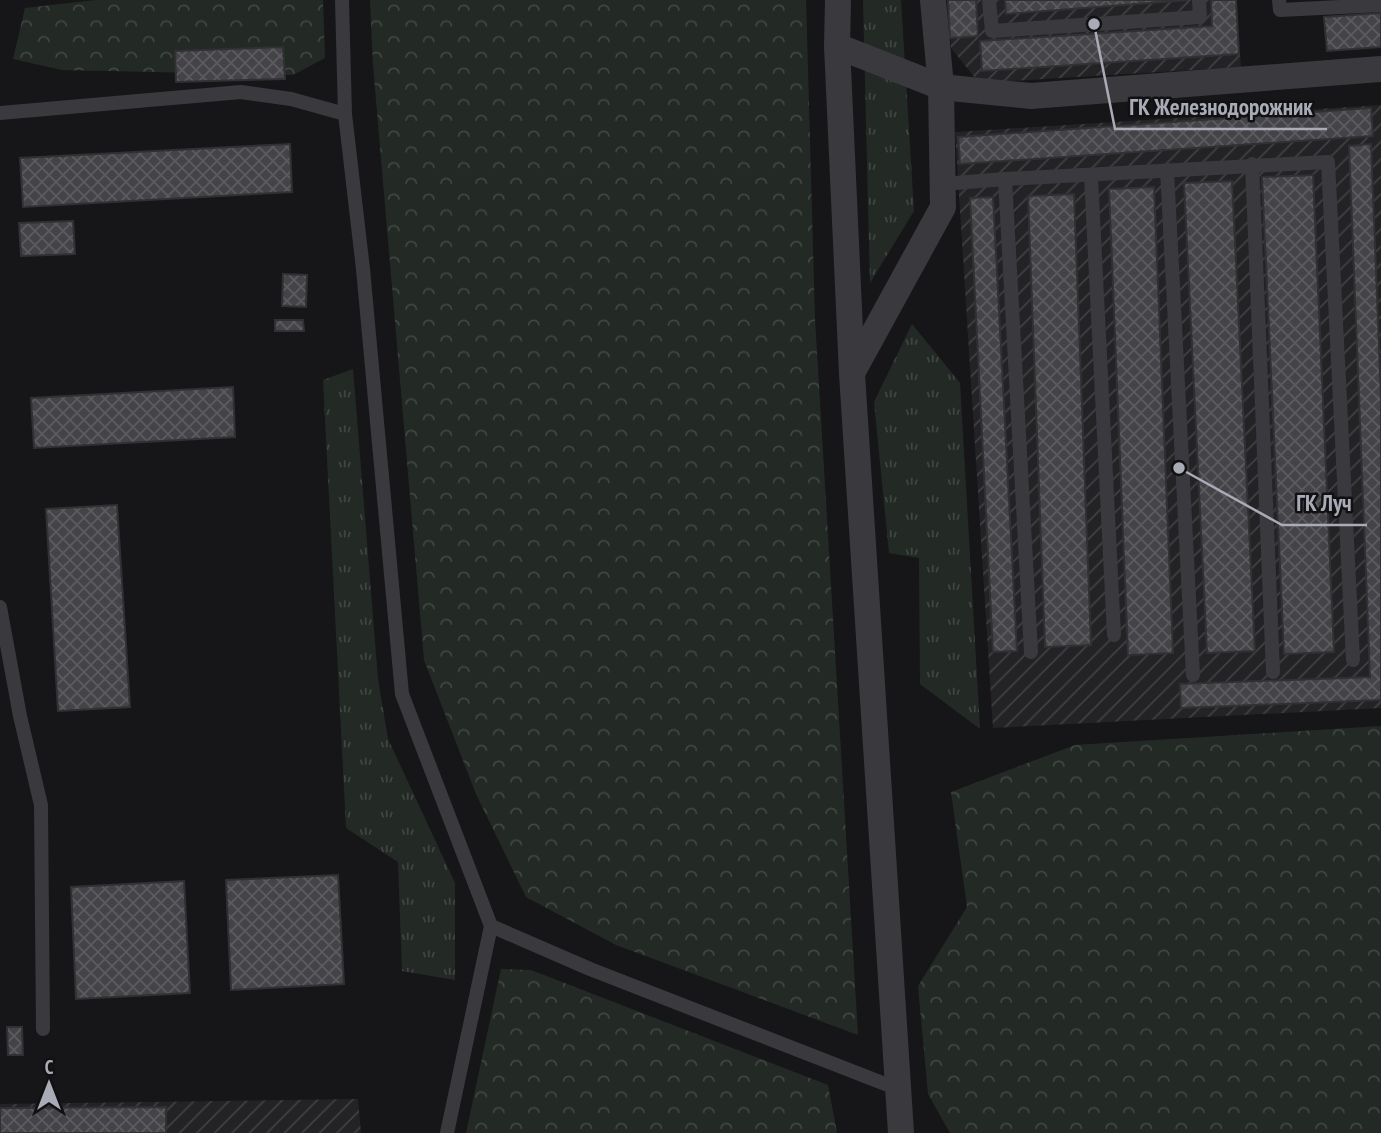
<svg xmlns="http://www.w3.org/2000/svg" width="1381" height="1133" font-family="'PT Sans Narrow',sans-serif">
	<defs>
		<pattern id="industrial-furrows" width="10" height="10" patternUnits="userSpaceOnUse" patternTransform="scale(1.75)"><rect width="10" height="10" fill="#232225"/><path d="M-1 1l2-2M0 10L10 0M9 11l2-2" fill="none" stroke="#403f42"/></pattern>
		<pattern id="grass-tufts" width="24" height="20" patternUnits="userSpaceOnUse" patternTransform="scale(1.75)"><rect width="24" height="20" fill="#232a25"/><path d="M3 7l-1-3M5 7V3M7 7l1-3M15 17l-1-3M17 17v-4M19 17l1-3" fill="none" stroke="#404642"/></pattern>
		<pattern id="forest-crowns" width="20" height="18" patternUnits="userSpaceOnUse" patternTransform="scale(1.75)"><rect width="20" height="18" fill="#232a25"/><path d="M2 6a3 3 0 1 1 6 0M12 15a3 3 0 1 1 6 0" fill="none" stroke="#404642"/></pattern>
		<pattern id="building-cross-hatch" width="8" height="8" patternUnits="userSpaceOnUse" patternTransform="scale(1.75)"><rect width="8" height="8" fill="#434348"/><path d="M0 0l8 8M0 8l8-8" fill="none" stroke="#5b5b60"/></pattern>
	</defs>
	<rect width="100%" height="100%" fill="#161618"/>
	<g fill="url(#industrial-furrows)">
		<path d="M948 0H1236L1241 67 979 83 951 48Z"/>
		<path d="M1381 105V708L993 728 955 132Z"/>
		<path d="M358 1099 361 1133H0V1104Z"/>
	</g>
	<g fill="url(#grass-tufts)">
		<path d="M863 0H901L914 211 870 283Z"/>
		<path d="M912 324 960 383 980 729 920 684 919 558 889 553 874 402Z"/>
		<path d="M353 369 378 679 388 739 455 883V980L402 971 398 862 346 828 323 380Z"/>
	</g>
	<g fill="url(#forest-crowns)">
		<path d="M96 0H323L325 58 293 75 62 70 13 59 25 8Z"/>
		<path d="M370 0H806L815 319 858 1035 616 945 526 897 476 794 424 660 373 65Z"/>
		<path d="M1381 726V1133H950L928 1094 918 986 967 907 951 792 1075 745Z"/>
		<path d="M501 969 531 970 828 1085 837 1133H466Z"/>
	</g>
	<g fill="url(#building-cross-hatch)" stroke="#313033" stroke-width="2">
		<path d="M948 0H976L978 36 950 38Z"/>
		<path d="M1005 0H1188L1006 14Z"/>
		<path d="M1211 0H1236L1239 54 982 71 980 41 1212 26Z"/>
		<path d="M1381 13V47L1327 51 1324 17Z"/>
		<path d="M283 47 285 79 176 82 175 51Z"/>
		<path d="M1371 108 1373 136 960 164 958 137Z"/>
		<path d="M290 144 292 192 23 207 20 158Z"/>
		<path d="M1371 144 1381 397V700L1181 708 1180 684 1370 677 1349 146Z"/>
		<path d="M1313 175 1334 652 1284 654 1262 177Z"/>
		<path d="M1232 181 1255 651 1207 653 1184 183Z"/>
		<path d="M1154 187 1173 653 1128 655 1109 189Z"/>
		<path d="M1074 194 1091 645 1045 647 1028 196Z"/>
		<path d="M993 197 1017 651 993 652 970 198Z"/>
		<path d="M73 221 75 254 21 256 19 223Z"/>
		<path d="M283 274 307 275 306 307 282 306Z"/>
		<path d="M275 320H303L304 331H275Z"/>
		<path d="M233 387 235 437 34 448 31 398Z"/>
		<path d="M117 505 130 707 58 711 46 509Z"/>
		<path d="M338 875 344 984 231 990 226 880Z"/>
		<path d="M184 881 190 993 76 999 71 887Z"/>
		<path d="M7 1027H22L23 1055H8Z"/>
		<path d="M166 1107V1133H0V1108Z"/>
	</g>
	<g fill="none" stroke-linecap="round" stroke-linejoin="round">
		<g stroke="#3a393e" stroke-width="14">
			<path d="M342 0 345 114"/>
			<path d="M989 0 992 31 1200 17 1199 0"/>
			<path d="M1279 0 1280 10 1381 5"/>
			<path d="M0 113 241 92 291 99 345 114 363 269 402 694 491 926 590 969 898 1089"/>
			<path d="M1252 164 1273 672"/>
			<path d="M1167 170 1193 675"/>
			<path d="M1091 176 1114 635"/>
			<path d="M1005 179 1328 162 1353 660"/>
			<path d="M943 184 1005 179 1031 652"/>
			<path d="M0 607 20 716 41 805 43 1029"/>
			<path d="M447 1133 491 926"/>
		</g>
		<g stroke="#3a393e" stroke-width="26">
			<path d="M838 0 837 46 852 374 901 1133"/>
			<path d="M837 46 941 87 1031 96 1381 69"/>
			<path d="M852 373 943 207 941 87 933 0"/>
		</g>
	</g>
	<path fill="none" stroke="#a9abb6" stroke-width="2.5" d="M1094 24L1115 129H1327M1179 468L1282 525H1367"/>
	<g fill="#a9abb6" stroke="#111113" stroke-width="2.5">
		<circle cx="1094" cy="24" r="7"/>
		<circle cx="1179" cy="468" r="7"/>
	</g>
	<g font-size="23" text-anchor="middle" font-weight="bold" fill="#a9abb6" stroke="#111113" stroke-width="5" stroke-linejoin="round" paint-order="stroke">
		<text x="1221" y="115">ГК Железнодорожник</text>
		<text x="1324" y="511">ГК Луч</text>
	</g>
	<g transform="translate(49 1084)" stroke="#111113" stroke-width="5" paint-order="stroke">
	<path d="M0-5L12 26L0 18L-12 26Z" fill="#a9abb6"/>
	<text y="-10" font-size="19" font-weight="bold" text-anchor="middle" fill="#a9abb6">С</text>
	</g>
</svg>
